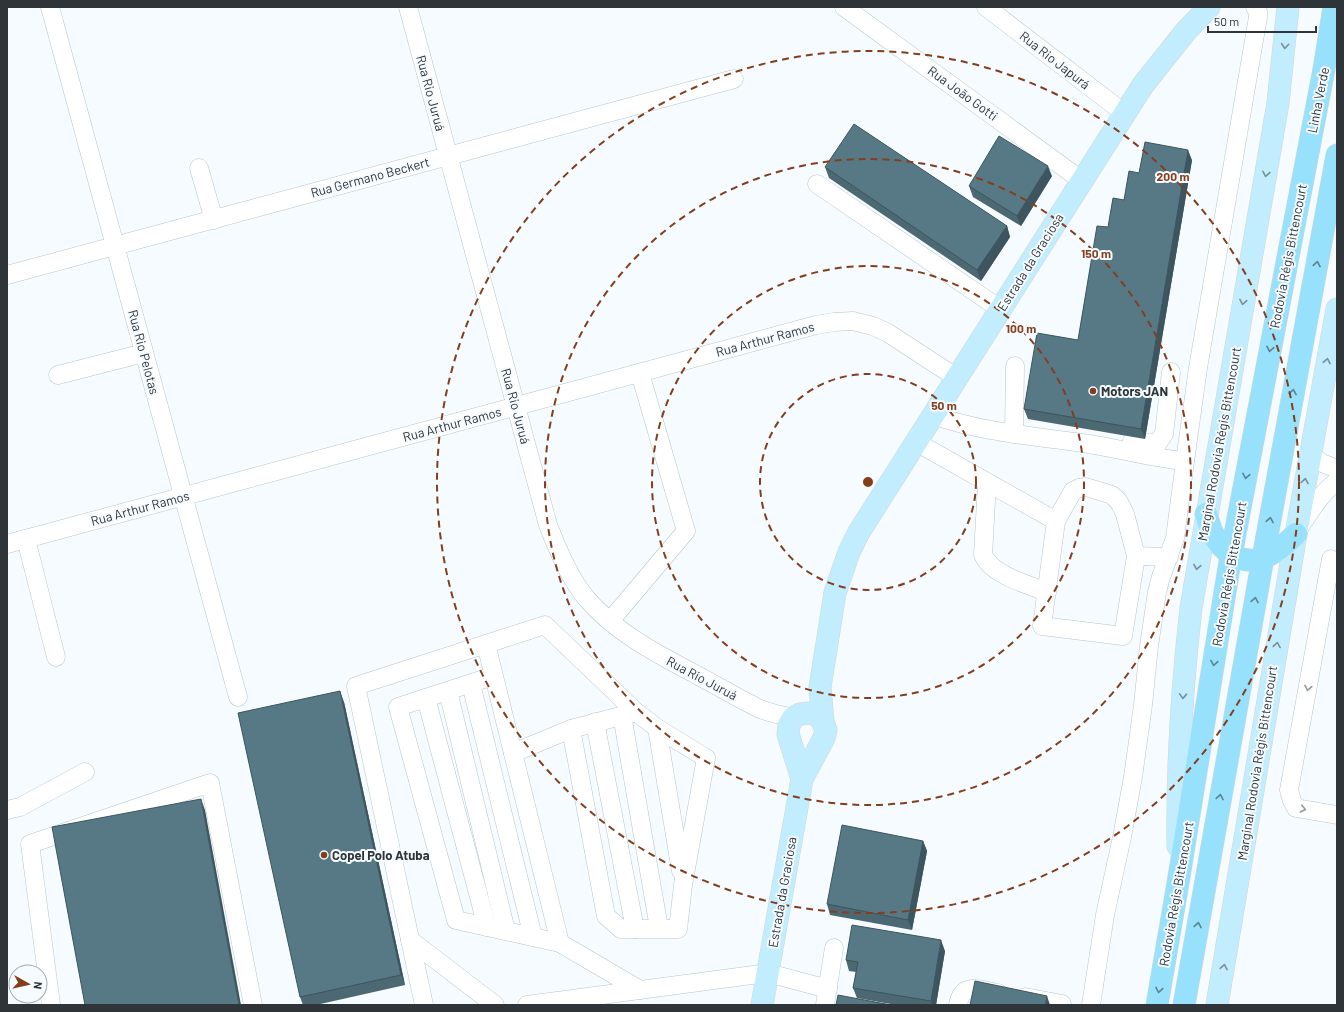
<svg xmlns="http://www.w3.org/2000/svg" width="1344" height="1012" font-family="Barlow,sans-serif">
	<rect width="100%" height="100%" fill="#f5fbfe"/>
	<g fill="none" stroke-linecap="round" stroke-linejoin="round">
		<g stroke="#b7c7cd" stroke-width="19">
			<g id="minor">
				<path d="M50 7 238 697"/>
				<path d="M408 7 548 525C558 550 569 577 586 598 616 633 657 654 697 675 717 686 738 698 758 708 769 713 782 715 793 718"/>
				<path d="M844 7 1081 180"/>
				<path d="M986 7 1124 113"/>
				<path d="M199 168 214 220"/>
				<path d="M817 184 1000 309"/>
				<path d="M7 275 734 79"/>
				<path d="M58 375 144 353"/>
				<path d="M933 415C983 433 1037 436 1089 444 1121 449 1152 458 1185 461"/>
				<path d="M1014 434 1015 366"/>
				<path d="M1132 441 1157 444 1164 434 1171 372"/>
				<path d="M916 442 1056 521"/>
				<path d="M1310 454 1322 463 1337 469"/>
				<path d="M987 483 983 555C992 575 1026 584 1047 592"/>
				<path d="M1298 530C1310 512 1320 494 1337 481"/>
				<path d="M26 539 56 657"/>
				<path d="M7 544 816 325 834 322 853 321 873 326 888 333 957 378"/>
				<path d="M1136 556 1125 514 1119 502 1112 495 1086 487 1079 488 1073 491 1056 521 1042 626 1123 636 1136 556 1169 557"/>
				<path d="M1331 559 1289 790 1292 801 1296 808 1337 815"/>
				<path d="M610 621 686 531 640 373"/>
				<path d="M486 644 560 943 640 990"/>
				<path d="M493 676 398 707 456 920 560 943"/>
				<path d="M471 684 533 937"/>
				<path d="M448 691 506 931"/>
				<path d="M426 698 487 927"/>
				<path d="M622 715 659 928"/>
				<path d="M595 722 635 929"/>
				<path d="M657 728 681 871"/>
				<path d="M571 729 606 916 621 929H678L683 885 706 758 657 728 636 712"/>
				<path d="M7 810 20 807 85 772"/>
				<path d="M410 940 495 1005"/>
				<path d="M1025 997 1062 1004"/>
				<path d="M51 1005 30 844 210 783 253 1005"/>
				<path d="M424 1005 356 686 545 625 636 712 571 729 513 753"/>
				<path d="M527 1005 768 973 828 989"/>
				<path d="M825 1005 834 948"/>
				<path d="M958 1005C962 981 980 990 998 993"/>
				<path d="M1091 1005 1105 915 1122 837 1133 777 1143 705 1149 646 1157 592 1161 577 1175 538 1185 461 1198 368 1258 17V12L1255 7"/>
			</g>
		</g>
		<g stroke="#d5d6d7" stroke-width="23">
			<g id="major">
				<path d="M823 722 820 687 835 593 849 552 859 532 1143 85 1186 31 1209 7"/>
				<path d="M1178 846C1177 766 1182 687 1191 608L1278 103 1288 7"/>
				<path d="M762 1005 802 779 824 738 826 730 823 722 817 715 809 713 800 714 793 718 789 725 788 734 802 779"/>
				<path d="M1217 1005 1296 534 1337 309"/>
			</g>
		</g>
		<g stroke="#d5d6d7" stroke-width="23">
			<g id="highway">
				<path d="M1206 514C1208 520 1210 527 1212 532 1221 551 1242 566 1263 558 1276 553 1287 543 1296 534"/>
				<path d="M1157 1005 1178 883 1231 555 1324 69 1334 7"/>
				<path d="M1184 1005 1263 558 1337 155"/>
			</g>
		</g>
		<use href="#minor" stroke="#fff" stroke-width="18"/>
		<use href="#major" stroke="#c1edfe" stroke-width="22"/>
		<use href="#highway" stroke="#97e1fd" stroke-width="22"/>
	</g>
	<g fill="#4b6873">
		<path d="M1192 160 1145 439 1028 419 1024 409 1078 340 1108 227 1139 173Z"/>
		<path d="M825 167 1007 226 1010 237 981 281 829 178Z"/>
		<path d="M1052 176 1021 226 973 197 969 186Z"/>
		<path d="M344 702 405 985 316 1005H303L300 997Z"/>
		<path d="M923 841 927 851 912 930 830 915 827 904Z"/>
		<path d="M945 951 936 1005H896L857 998 853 988 856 972 849 971 846 960Z"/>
	</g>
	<g fill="#3d555e">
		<path d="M1188 150 1192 160 1145 439 1141 429Z"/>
		<path d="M1048 166 1052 176 1021 226 1017 216Z"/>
		<path d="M1007 226 1010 237 981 281 977 270Z"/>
		<path d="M340 691 344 702 405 985 401 975Z"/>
		<path d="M201 799 205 810 241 1005H239Z"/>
		<path d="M923 841 927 851 912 930 908 920Z"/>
		<path d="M941 940 945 951 936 1005H932L931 1001Z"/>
		<path d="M1047 996 1050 1005H1045Z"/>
	</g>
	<g fill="#577986" stroke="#3d555e">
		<path d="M854 124 1007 226 977 270 825 167Z"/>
		<path d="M999 136 1048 166 1017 216 969 186Z"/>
		<path d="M1145 142 1188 150 1141 429 1024 409 1037 333 1078 340 1097 226 1108 227 1113 198 1124 200 1129 171 1139 173Z"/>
		<path d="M340 691 401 975 300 997 238 713Z"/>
		<path d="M201 799 239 1005H85L52 827Z"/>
		<path d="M842 825 923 841 908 920 827 904Z"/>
		<path d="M852 925 941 940 931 1001 853 988 858 962 846 960Z"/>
		<path d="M975 981 1047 996 1045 1005H970Z"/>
		<path d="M838 995 891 1005H836Z"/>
	</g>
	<defs><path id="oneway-chevron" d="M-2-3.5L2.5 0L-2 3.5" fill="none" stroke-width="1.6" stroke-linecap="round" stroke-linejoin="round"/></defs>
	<g stroke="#78909a">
		<use href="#oneway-chevron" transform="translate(1285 46) rotate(95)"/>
		<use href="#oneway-chevron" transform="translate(1266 174) rotate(100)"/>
		<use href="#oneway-chevron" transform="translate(1243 302) rotate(100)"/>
		<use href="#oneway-chevron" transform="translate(1327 361) rotate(-79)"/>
		<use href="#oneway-chevron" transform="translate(1305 481) rotate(-80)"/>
		<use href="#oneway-chevron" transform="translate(1197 567) rotate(100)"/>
		<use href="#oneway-chevron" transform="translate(1277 645) rotate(-81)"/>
		<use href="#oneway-chevron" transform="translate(1183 696) rotate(92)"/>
		<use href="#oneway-chevron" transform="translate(1224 967) rotate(-80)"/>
	</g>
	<g stroke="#5d8290">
		<use href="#oneway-chevron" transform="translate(1317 264) rotate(-80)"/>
		<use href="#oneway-chevron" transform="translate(1270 349) rotate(101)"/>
		<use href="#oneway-chevron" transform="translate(1293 392) rotate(-80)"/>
		<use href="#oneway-chevron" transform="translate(1246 476) rotate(101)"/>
		<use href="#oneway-chevron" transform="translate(1270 520) rotate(-80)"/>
		<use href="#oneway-chevron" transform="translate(1255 600) rotate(-80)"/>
		<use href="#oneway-chevron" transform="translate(1214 663) rotate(99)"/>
		<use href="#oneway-chevron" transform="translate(1220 797) rotate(-80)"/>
		<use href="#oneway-chevron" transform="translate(1198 925) rotate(-80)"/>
		<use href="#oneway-chevron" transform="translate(1159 990) rotate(100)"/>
	</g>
	<g stroke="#969a9b">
		<use href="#oneway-chevron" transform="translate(1308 688) rotate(101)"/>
		<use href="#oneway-chevron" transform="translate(1303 809) rotate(13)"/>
	</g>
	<g fill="none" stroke="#853e1c" stroke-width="2" stroke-dasharray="7 5">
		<circle cx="868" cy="482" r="108"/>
		<circle cx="868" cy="482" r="216"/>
		<circle cx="868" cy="482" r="323"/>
		<circle cx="868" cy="482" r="431"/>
	</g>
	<g fill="#853e1c" stroke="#f5fbfe" stroke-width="1.5">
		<circle cx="1093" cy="391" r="4"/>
		<circle cx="324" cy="855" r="4"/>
	</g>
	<g text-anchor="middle" stroke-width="4" stroke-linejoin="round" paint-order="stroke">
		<g font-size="13" fill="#2e3437" stroke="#f5fbfe">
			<text transform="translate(1055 60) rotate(38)" y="5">Rua Rio Japurá</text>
			<text transform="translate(431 93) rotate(75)" y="5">Rua Rio Juruá</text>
			<text transform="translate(963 93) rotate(36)" y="5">Rua João Gotti</text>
			<text transform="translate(1318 100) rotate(-79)" y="5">Linha Verde</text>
			<text transform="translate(370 177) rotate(-15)" y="5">Rua Germano Beckert</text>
			<text transform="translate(1288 256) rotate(-79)" y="5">Rodovia Régis Bittencourt</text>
			<text transform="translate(1030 262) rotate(-58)" y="5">Estrada da Graciosa</text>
			<text transform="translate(765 339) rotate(-15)" y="5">Rua Arthur Ramos</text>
			<text transform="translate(144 352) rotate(75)" y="5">Rua Rio Pelotas</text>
			<text transform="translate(516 406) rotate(75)" y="5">Rua Rio Juruá</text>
			<text transform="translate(452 424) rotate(-15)" y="5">Rua Arthur Ramos</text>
			<text transform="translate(1219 444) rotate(-80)" y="5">Marginal Rodovia Régis Bittencourt</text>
			<text transform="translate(140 508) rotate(-15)" y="5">Rua Arthur Ramos</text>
			<text transform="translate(1229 574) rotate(-80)" y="5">Rodovia Régis Bittencourt</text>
			<text transform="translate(702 678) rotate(28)" y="5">Rua Rio Juruá</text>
			<text transform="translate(1257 763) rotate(-81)" y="5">Marginal Rodovia Régis Bittencourt</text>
			<text transform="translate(782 892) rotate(-80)" y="5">Estrada da Graciosa</text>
			<text transform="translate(1176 894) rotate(-80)" y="5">Rodovia Régis Bittencourt</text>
		</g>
		<g font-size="13" font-weight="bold" fill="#2e3437" stroke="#f5fbfe" text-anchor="start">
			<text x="1101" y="396">Motors JAN</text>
			<text x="332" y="860">Copel Polo Atuba</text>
		</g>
	</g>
	<circle cx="868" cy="482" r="6" fill="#853e1c" stroke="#f5fbfe" stroke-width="2"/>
	<g font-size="12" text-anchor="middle" font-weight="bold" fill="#853e1c" stroke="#f5fbfe" stroke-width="4" stroke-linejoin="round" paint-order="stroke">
		<text x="1173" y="181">200 m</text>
		<text x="1096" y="258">150 m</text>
		<text x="1021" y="333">100 m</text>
		<text x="944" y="410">50 m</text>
	</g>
	<rect width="1344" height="1012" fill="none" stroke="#2e3437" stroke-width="16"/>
	<g transform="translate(28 984) rotate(98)"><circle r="19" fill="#f5fbfe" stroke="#a5abae"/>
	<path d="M0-3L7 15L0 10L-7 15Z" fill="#853e1c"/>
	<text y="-6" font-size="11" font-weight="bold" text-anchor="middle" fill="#2e3437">N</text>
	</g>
	<path d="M1208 26v6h108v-6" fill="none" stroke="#2e3437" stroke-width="2"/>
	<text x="1214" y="26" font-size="12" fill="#2e3437" stroke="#f5fbfe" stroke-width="3" paint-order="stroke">50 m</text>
</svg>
